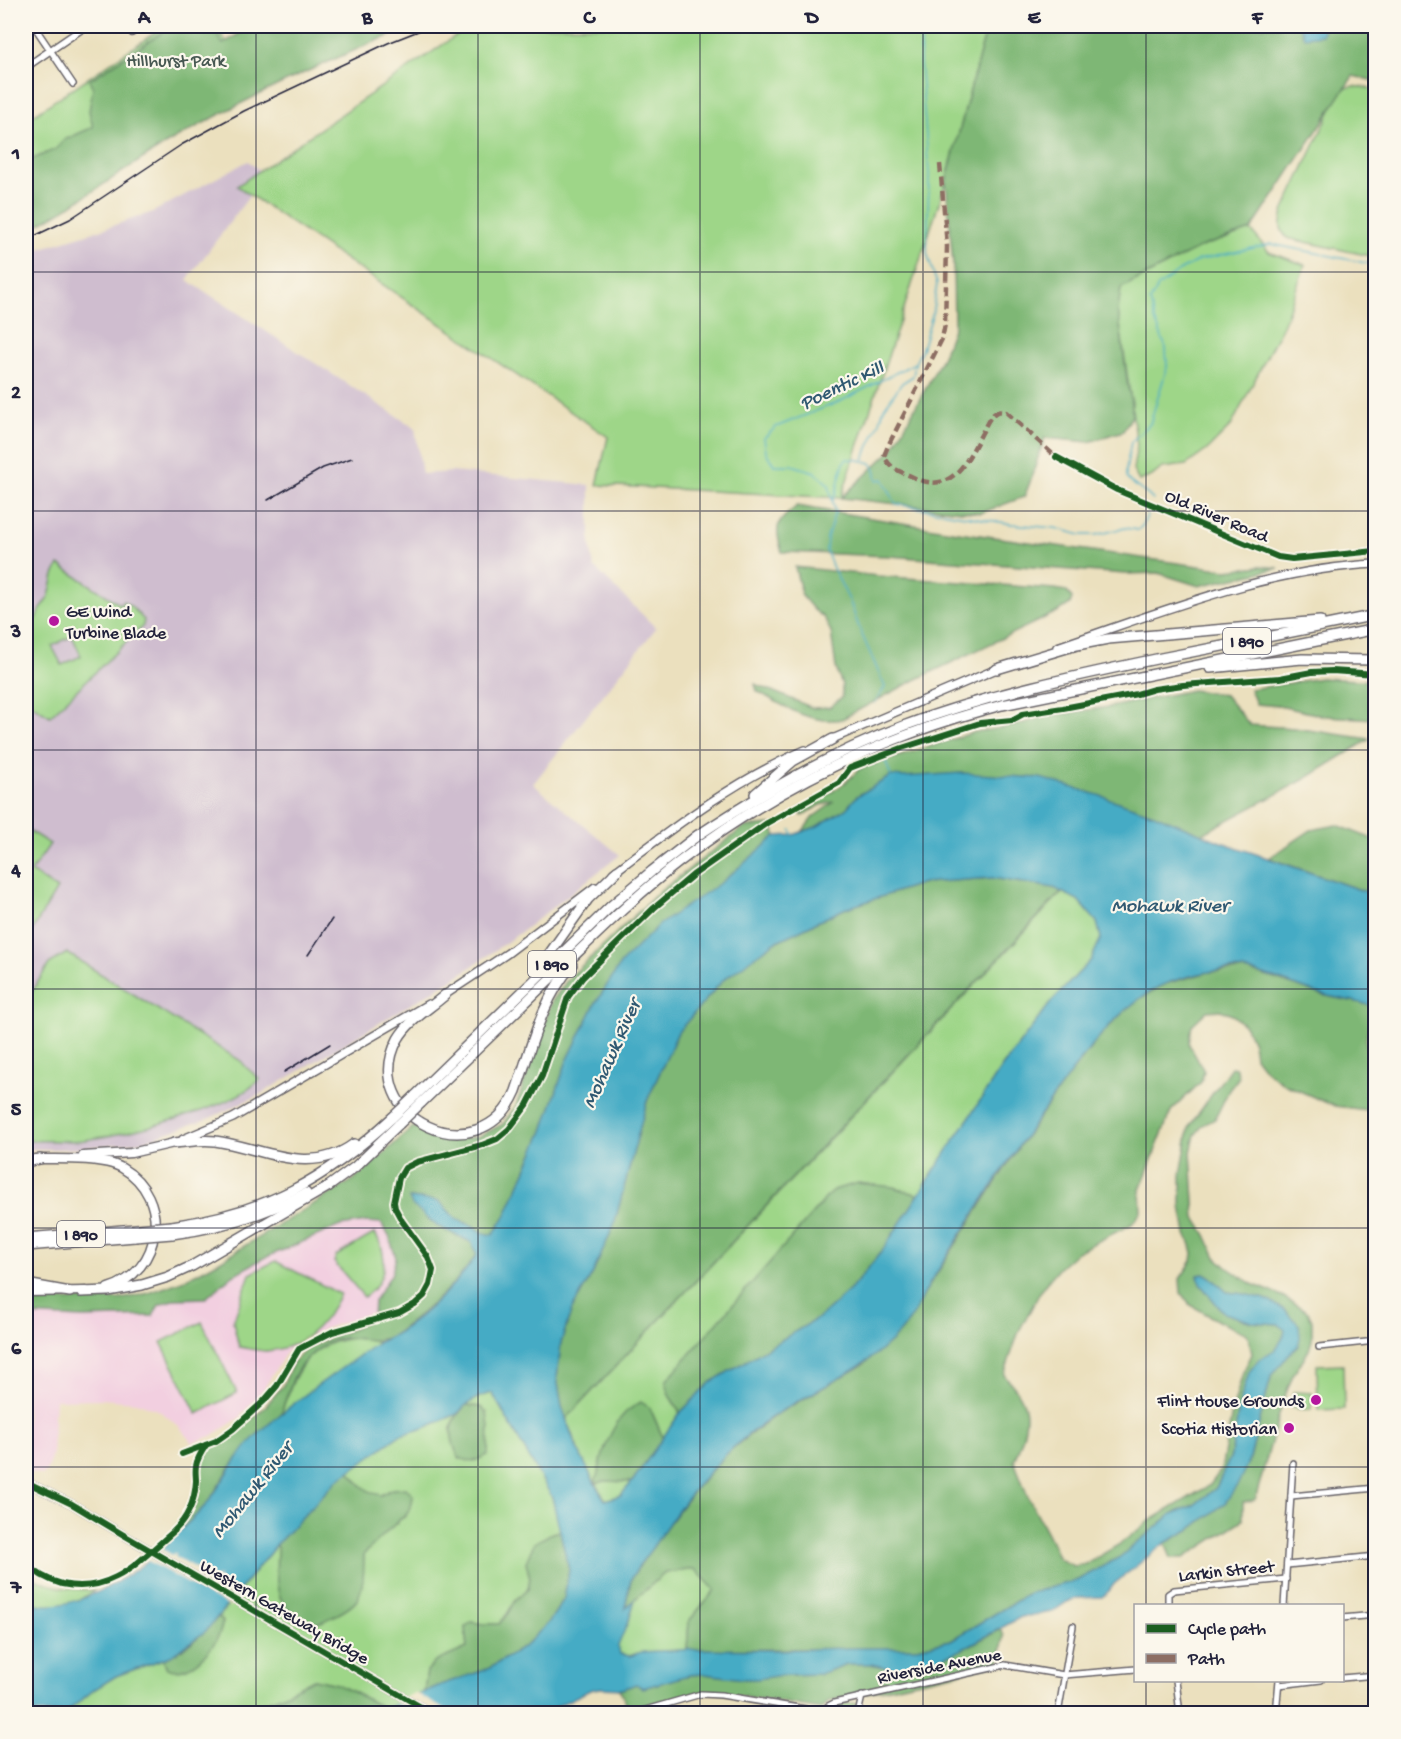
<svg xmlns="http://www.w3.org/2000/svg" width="1401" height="1739" font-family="'Gochi Hand',sans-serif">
	<rect width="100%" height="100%" fill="#fbf7ec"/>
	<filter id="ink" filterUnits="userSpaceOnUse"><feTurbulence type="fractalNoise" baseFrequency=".0167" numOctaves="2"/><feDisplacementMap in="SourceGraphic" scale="12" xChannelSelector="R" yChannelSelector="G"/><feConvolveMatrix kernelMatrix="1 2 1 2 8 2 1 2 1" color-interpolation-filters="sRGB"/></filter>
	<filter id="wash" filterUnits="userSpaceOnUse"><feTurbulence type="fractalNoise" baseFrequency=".008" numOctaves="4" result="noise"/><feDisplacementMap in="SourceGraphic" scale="24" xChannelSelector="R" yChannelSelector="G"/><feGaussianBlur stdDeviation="1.35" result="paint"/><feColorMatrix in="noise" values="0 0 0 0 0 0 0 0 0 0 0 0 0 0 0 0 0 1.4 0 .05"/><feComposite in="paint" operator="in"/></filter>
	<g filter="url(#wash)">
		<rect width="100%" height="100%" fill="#ebe0be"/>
		<path fill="#f2cfe0" d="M382 1216 412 1270 379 1310 324 1329 303 1340 287 1351 263 1390 239 1418 212 1436 192 1443 179 1426 158 1410 136 1402 101 1399 55 1400 52 1455 47 1469 43 1475 26 1472V1315L82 1318 153 1316 159 1305 175 1299 206 1298 233 1275 262 1259 340 1221Z"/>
		<path fill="#cfbdcf" d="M248 161 265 175 187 280 415 428 422 474 452 472 590 485V543L594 567 656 628 533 784 620 855 521 932 458 976 261 1094 210 1118 140 1142 67 1149H26V253L97 231 153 212Z"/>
		<g fill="#9ed688" stroke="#607c62" stroke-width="1.5" fill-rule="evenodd">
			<path d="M165 26H215L228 44 26 180V120Z"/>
			<path d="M470 26H987L946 182 841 498 597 485 608 437 237 186Z"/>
			<path d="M1353 86 1375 89V257L1287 238C1279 229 1280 224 1283 212L1338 95 1343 89Z"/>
			<path d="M1251 230 1269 252 1305 265 1284 323 1231 426 1207 450 1186 465 1162 468 1152 476 1139 481 1133 470 1137 445 1118 310 1121 288 1203 246Z"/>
			<path d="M59 565 121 605 123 601 132 607 144 620 143 626 50 716 26 701V634L49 596 54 575ZM72 636 81 656 62 665 52 646Z"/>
			<path d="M26 829 50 844 31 872 57 889 26 941Z"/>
			<path d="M1062 892 1078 900 1097 922 1101 938 1091 960 1052 1001 1002 1067 919 1195 893 1187 669 1395 680 1413 663 1438 650 1408 595 1484 605 1481 632 1482 621 1495 606 1500C588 1475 577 1447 566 1419Z"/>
			<path d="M67 953 241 1061 247 1068 260 1079C235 1109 125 1134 85 1140 66 1142 45 1140 26 1141V1001L49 964Z"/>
			<path d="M375 1233C384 1248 388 1267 378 1283 375 1289 369 1293 364 1297L334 1262 336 1256Z"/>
			<path d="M275 1261 340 1294C325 1325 303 1349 266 1351 258 1351 248 1348 239 1347L233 1322 250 1274Z"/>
			<path d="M202 1322 237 1393 197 1414 161 1342Z"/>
			<path d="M358 1338 379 1342 282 1414C282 1406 286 1400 289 1392 301 1357 321 1340 358 1338Z"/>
			<path d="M1343 1364 1344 1409 1318 1410 1317 1365Z"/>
			<path d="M1293 1392 1312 1393 1311 1410 1292 1408Z"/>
			<path d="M492 1393 552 1497 561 1531 552 1533 526 1562 530 1578 528 1589 515 1600 508 1613 499 1624H484L472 1622 465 1627 467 1648 435 1662 427 1671 424 1692 386 1709 337 1684 314 1679 281 1696 237 1713 65 1714 95 1689 116 1676 163 1659 167 1668 200 1660 219 1635 223 1622 219 1616 277 1544V1579L280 1598 340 1613 356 1601 362 1584 364 1554 399 1520 406 1516 392 1489 381 1495C366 1493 358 1482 349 1471L400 1435 424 1428 457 1414 450 1430 480 1407 466 1405 479 1397Z"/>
			<path d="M696 1569 705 1577 715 1590 689 1621 687 1650 641 1652 630 1656 620 1654 617 1646 630 1617 635 1599 665 1573Z"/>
			<path d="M26 1573C47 1588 69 1589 94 1590 89 1597 68 1604 59 1605 45 1608 40 1602 26 1609Z"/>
			<path d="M856 1703 854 1713 836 1711 833 1708 837 1705Z"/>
		</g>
		<g fill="#7eb774" stroke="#506c58" stroke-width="1.5">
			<path d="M172 26H211L223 44 251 26H413C331 59 250 96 173 140 123 169 77 205 26 231V162L56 149 64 140 93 127 89 111 93 88 89 80Z"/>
			<path d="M987 26H1375V81L1353 76 1251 230 1203 246 1121 288 1118 310 1128 387 1132 402V416L1123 431 1089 442 1045 438C1037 457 1033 478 1024 497L981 513 841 498 892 450 942 358 954 326 953 264 946 182Z"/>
			<path d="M797 506 958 532 1227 570 1260 566 1279 568 1199 586 1158 573 1125 574 889 556 782 552C774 525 776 523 797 506Z"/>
			<path d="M795 567 878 576 1055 589 1066 591 1072 598 1070 604 1059 611 913 681 842 719C813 726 781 705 757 691L755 684 813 708 830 707 842 697V685L836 668 831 632 824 618 814 610 802 596Z"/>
			<path d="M1321 678 1375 681V719L1325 716 1279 706 1256 704 1250 689Z"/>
			<path d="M1192 690 1225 695 1250 725 1294 728 1370 739 1305 779 1202 834 1153 814 891 776 857 796 846 809 816 827 802 832 813 817 834 802 821 805 802 816 799 809C822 798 843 788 859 769L975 732 1013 726 1048 716 1115 706Z"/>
			<path d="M772 825 776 836 723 881 595 1004 566 1063 543 1131 506 1215 493 1235 483 1233 473 1226 456 1219 439 1201 410 1198 437 1226 471 1242 477 1255C459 1280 436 1302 412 1321 405 1326 398 1333 390 1337 375 1344 362 1337 345 1338 325 1340 304 1358 295 1375 292 1380 291 1387 288 1393 286 1400 282 1406 282 1414L258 1434 230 1468 207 1504 173 1538 195 1507 200 1484 202 1462 208 1450 234 1435 264 1408 283 1385 293 1362 305 1350 333 1336 355 1328 373 1316 374 1301 391 1275 396 1258 389 1236 381 1223 367 1222 340 1226 262 1259 233 1275 206 1298 175 1299 159 1305 153 1316 82 1318 26 1315V1301L122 1299 149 1293 182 1281 218 1262 355 1179 413 1127 444 1139H462L480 1136 503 1124 516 1106 552 1001 568 979 658 893 744 827Z"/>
			<path d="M1337 825 1375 840V895L1269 858 1311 830Z"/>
			<path d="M992 878 1054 888 1062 891 566 1419 562 1407 557 1378 561 1343 572 1309 593 1273 614 1225 647 1101 678 1032 723 980 775 942 844 909 923 883Z"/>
			<path d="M1245 970C1271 977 1297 987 1323 995 1340 1000 1358 1000 1374 1007 1371 1019 1366 1031 1366 1044 1368 1064 1373 1085 1375 1105L1367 1110 1334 1106 1286 1085 1265 1070 1255 1057 1253 1043 1246 1027 1234 1016 1221 1010 1207 1011 1192 1025 1189 1044 1204 1071 1201 1082 1171 1111 1140 1190 1141 1212 1132 1224 1077 1252 1059 1268 1043 1287 1019 1331 1004 1375C1012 1384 1022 1395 1025 1408 1029 1424 1020 1446 1014 1461L1028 1497 1050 1539 1059 1559 1074 1566 1086 1564 1120 1544 1148 1522 1210 1485 1221 1470 1233 1408 1243 1372 1252 1354 1249 1339 1245 1333 1220 1322 1189 1304 1181 1293 1180 1279 1192 1261 1193 1253 1191 1245 1186 1234 1181 1206V1175L1189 1127 1231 1067 1236 1068 1239 1077 1229 1090 1215 1119 1203 1125 1195 1135 1191 1152 1195 1218 1206 1235 1216 1257 1228 1268 1252 1284 1282 1296 1308 1312 1312 1321V1340L1309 1350 1293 1375 1282 1404 1255 1500 1243 1502V1520L1184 1558H1171L1165 1543 1189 1530 1225 1503 1250 1458 1271 1377 1288 1355 1298 1346 1299 1325 1285 1310 1265 1299 1244 1294 1227 1292 1209 1276 1204 1274 1198 1275 1200 1284 1224 1313 1252 1322 1278 1324 1285 1328V1333L1280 1343 1240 1402 1231 1456 1216 1488 1194 1505 1172 1514 1120 1557 1078 1580 1030 1593 951 1640 917 1648 687 1650 689 1621 715 1590 695 1569 665 1573 624 1609 632 1577 663 1531 695 1489 729 1451 777 1414 863 1365 909 1321 927 1289 1020 1145 1066 1079 1101 1035 1133 1002 1165 984 1209 972Z"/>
			<path d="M858 1183 893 1187 919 1195 882 1251 851 1289 820 1317 711 1382 680 1413 669 1395 666 1381 833 1190Z"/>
			<path d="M641 1402 650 1408 663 1438 632 1482 605 1481 595 1484C601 1461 607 1431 625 1413 629 1409 636 1405 641 1402Z"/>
			<path d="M466 1405 480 1407 487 1412 489 1428 488 1455 472 1462 459 1458C448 1436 448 1423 466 1405Z"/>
			<path d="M349 1471C358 1482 366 1493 381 1495L392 1489 406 1488 413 1496C412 1507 410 1514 399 1520L364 1554C364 1569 364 1587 357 1600 351 1609 319 1626 308 1624 301 1622 284 1606 281 1599 274 1586 277 1559 277 1544L336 1481Z"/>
			<path d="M561 1531 569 1570 564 1599 549 1622 524 1647 488 1669 443 1684 424 1692 427 1671 435 1662 467 1648 465 1627 472 1622 484 1624H499L508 1613 515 1600 528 1589 530 1578 526 1562 534 1543 552 1533Z"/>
			<path d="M219 1616 223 1622C221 1626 221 1631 219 1635 210 1653 188 1677 167 1668L163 1659C184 1651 204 1633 219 1616Z"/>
			<path d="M1001 1629 1004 1636 999 1664 829 1701 822 1709 719 1692H700L629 1709 619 1689 636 1684 646 1687 689 1675 705 1674 750 1679 782 1675 820 1674 847 1664H871L888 1668 902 1669 930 1662 961 1650Z"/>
			<path d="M314 1679 337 1684 386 1709 375 1714H237L281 1696Z"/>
		</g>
		<g fill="#45abc5" stroke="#346680" stroke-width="1.5" fill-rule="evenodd">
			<path d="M1299 26H1324L1322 35 1304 37Z"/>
			<path d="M961 773 1040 778 1098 795 1154 814 1221 842 1375 895V1008C1359 1000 1341 1000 1324 995 1298 988 1274 976 1248 971 1226 966 1185 976 1165 984 1114 1006 1073 1070 1041 1114 1002 1169 966 1226 930 1283 923 1295 918 1309 909 1321 878 1365 824 1384 780 1412 727 1444 686 1495 653 1547 646 1556 637 1567 632 1578 628 1587 627 1599 625 1609L635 1599 630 1617 618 1646 620 1654 630 1656 641 1652 699 1649 774 1650 846 1648H917L951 1640 1030 1593 1078 1580 1120 1557 1172 1514 1194 1505 1216 1488 1231 1456 1240 1402 1249 1372 1259 1359 1275 1350 1283 1338 1285 1329 1278 1324 1252 1322 1224 1313 1200 1284 1198 1275 1204 1274 1209 1276 1227 1292 1244 1294 1265 1299 1285 1310 1299 1325 1300 1338 1298 1346 1288 1355 1271 1377 1250 1458 1238 1484 1225 1503 1189 1530 1165 1543 1114 1584 1109 1591 1102 1597 1077 1598 1067 1602 1052 1612 1021 1617 961 1650 917 1666 902 1669 888 1668 871 1664H847L820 1674 782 1675 757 1679H744L705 1674 689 1675 643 1688 636 1684 623 1689 600 1688 590 1690 543 1713H375L443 1684 488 1669 524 1647 549 1622 564 1599 569 1570 552 1497 492 1393 479 1397 466 1405 457 1414 424 1428 400 1435 336 1481 277 1544 206 1631 171 1656 116 1676 95 1689 65 1713H26V1601C62 1616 113 1587 142 1565 158 1554 172 1539 186 1525 193 1518 202 1510 208 1502 225 1479 238 1452 259 1433 296 1399 338 1371 379 1342 414 1328 455 1286 477 1255L471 1242 437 1226 412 1205 409 1198 439 1201 456 1219 473 1226 483 1233 493 1235 506 1215 543 1131 566 1063 595 1004 621 963 660 924 723 881 776 836 793 835 816 827 846 809 857 796 891 776 903 777ZM992 878 1054 888 1078 900 1097 922 1101 938 1091 960 1052 1001 1002 1067 882 1251 851 1289 820 1317 711 1382 680 1413 632 1482 621 1495 605 1500 595 1484 575 1444 562 1407 557 1378 561 1343 572 1309 593 1273 614 1225 647 1101 678 1032 723 980 775 942 844 909 923 883Z"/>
		</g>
		<g fill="#ebe0be">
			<path d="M158 1547 172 1555 174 1553 176 1554 175 1557 215 1579 217 1577 219 1578 218 1581 241 1594 230 1607 145 1559Z"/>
			<path d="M415 1693 420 1696 421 1695 422 1697 451 1713 415 1714 394 1702Z"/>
		</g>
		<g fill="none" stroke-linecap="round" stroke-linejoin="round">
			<g stroke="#45abc5" stroke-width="1.5">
				<path d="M864 460 868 448 880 422 884 408 902 383 913 376 915 364"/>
				<path d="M833 500C840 487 838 472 846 459L859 460 871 463 875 470 877 480 883 479 896 504 1012 524 1055 528 1081 535H1096L1125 528 1138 530 1143 525 1150 508"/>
				<path d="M1153 500C1148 493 1134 487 1126 478V469L1131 442 1150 424 1167 367 1166 348 1155 320 1150 301 1158 287 1179 271 1199 260 1271 244 1376 265"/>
				<path d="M875 703 885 687 860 630 850 602 832 566 826 550 827 538 835 512 829 485 815 472 792 465H774L766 452 764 438 776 427 841 401 915 363 922 349 932 315 937 284 927 253 929 174 920 61 922 26"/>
				<path d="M885 760 891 776"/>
				<path d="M791 830 793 835"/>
			</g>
		</g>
	</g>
	<g filter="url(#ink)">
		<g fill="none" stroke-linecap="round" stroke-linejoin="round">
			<g stroke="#686469" stroke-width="8">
				<g id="minor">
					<path d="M34 26 73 84"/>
					<path d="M128 26 132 33"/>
					<path d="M1056 457 1117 490 1278 557 1292 559 1376 551"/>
					<path d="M1319 1347 1376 1341"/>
					<path d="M1291 1496 1376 1488"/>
					<path d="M1287 1565 1376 1556"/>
					<path d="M1168 1606V1594L1174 1590 1286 1579"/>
					<path d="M1284 1606 1293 1463"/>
					<path d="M1342 1618 1376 1615"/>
					<path d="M1342 1678 1376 1675"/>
					<path d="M1176 1680 1180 1714"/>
					<path d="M1279 1685 1321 1680"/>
					<path d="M824 1711 828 1706 834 1703 1005 1665 1064 1675 1136 1669"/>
					<path d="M635 1713 701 1694 721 1695 835 1714"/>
					<path d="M858 1714 862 1696"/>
					<path d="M1058 1714 1073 1626"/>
					<path d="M1276 1714 1279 1680"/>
				</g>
			</g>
			<g stroke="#686469" stroke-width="9">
				<path id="tertiary" d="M26 67 86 26"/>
			</g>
			<g stroke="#686469" stroke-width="10">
				<g id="secondary">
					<path d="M1057 647C1161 612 1265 569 1376 564"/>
					<path d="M830 740 999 668"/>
					<path d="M613 873C674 827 735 780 805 750"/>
					<path d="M443 996 508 953 595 887"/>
					<path d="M183 1139 233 1118 428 1004"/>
				</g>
			</g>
			<g stroke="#686469" stroke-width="10">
				<path id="primary" d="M26 1482 72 1504 122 1534 433 1714"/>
			</g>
			<g stroke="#686469" stroke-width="11">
				<g id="trunk">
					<path d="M83 1156 131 1153 174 1143"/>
					<path d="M35 1159C58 1159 103 1157 122 1168 172 1197 163 1272 108 1288"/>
					<path d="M26 1292 86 1291"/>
				</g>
			</g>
			<g stroke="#686469" stroke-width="12">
				<g id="motorway">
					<path d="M1210 668 1302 659 1376 660"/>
					<path d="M997 669 1077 645 1108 639 1320 621"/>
					<path d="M755 794 793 761 833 739"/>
					<path d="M694 838C761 793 831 753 906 725 989 694 1075 676 1161 658 1233 644 1304 630 1376 615"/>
					<path d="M540 967 588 899 617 871"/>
					<path d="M445 995C429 1009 409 1020 398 1039 357 1116 479 1177 516 1091 531 1048 542 999 572 965"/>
					<path d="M415 1096 611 906 652 871 698 835"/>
					<path d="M421 1103C467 1059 512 1015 558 971 597 934 636 895 679 862 775 788 885 735 1002 705L1376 629"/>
					<path d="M174 1143C188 1142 201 1139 215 1141 264 1148 309 1177 354 1144"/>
					<path d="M377 1145 399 1124"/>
					<path d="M26 1162 40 1159"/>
					<path d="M172 1226C267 1212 324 1181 393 1117"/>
					<path d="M172 1234C219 1228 263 1215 306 1193"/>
					<path d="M26 1238 136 1229"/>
					<path d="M26 1246 135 1237"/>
					<path d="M26 1284 70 1292"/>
					<path d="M81 1292 108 1291 142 1285 168 1277 192 1266 329 1186 355 1167 380 1143"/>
				</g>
			</g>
			<use href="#minor" stroke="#fff" stroke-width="5"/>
			<use href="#tertiary" stroke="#fff" stroke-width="6"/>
			<use href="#secondary" stroke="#fff" stroke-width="7"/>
			<use href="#primary" stroke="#fff" stroke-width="8"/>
			<use href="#trunk" stroke="#fff" stroke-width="8"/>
			<use href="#motorway" stroke="#fff" stroke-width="9"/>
			<g stroke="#22223b" stroke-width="1.5">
				<path d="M26 240 70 219 181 145 244 111 388 43 431 26"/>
				<path d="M268 500 323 468 352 458"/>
				<path d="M308 955 332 919"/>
				<path d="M284 1072 330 1044"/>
			</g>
			<g stroke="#686469" stroke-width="12" stroke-linecap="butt">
				<g id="motorway-bridge">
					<path d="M393 1117 415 1096"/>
					<path d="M399 1124 421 1103"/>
					<path d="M136 1229 172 1226"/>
					<path d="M135 1237 172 1234"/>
				</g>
			</g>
			<use href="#motorway-bridge" stroke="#fff" stroke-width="9"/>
			<path stroke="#8d6e63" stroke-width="4.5" stroke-dasharray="9 4.5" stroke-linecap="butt" d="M940 164 947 246 945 324 942 339 888 446 884 456C891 470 900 471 913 477 953 497 967 460 983 431 986 425 990 415 997 412 999 411 1003 412 1006 412L1056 457"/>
			<g stroke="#fbf7ec" stroke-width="10">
				<g id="cycleway">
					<path d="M1056 457 1117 490 1278 557 1292 559 1376 551"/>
					<path d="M182 1454 216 1441 233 1429 264 1401 277 1386 299 1349 332 1332 399 1313 415 1304 424 1296 430 1285 433 1270 428 1257 402 1221 395 1208 394 1202 399 1178 405 1168 417 1162 482 1145 497 1139 509 1129 527 1105 542 1076 568 997 583 977 654 908 693 875 767 823 839 783 850 768 902 748 980 723 1012 720 1023 714 1063 708 1137 694 1154 689 1183 685 1280 678 1312 672 1332 671 1376 674"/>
					<path d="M26 1482 72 1504 122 1534 433 1714"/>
					<path d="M26 1563C36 1574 48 1580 62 1584 111 1595 139 1561 173 1532 187 1519 195 1501 196 1481 196 1476 195 1471 196 1466 197 1459 202 1451 206 1445"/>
				</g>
			</g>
			<use href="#cycleway" stroke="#1b5e20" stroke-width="6"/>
		</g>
	</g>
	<path fill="none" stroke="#22223b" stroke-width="1.5" stroke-opacity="0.55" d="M256 26V1714M478 26V1714M700 26V1714M923 26V1714M1146 26V1606M26 272H1376M26 511H1376M26 750H1376M26 989H1376M26 1228H1376M26 1467H1376M1146 1680V1714"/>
	<g fill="#b5179e" stroke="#fbf7ec" stroke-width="2">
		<circle cx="54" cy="621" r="6"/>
		<circle cx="1316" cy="1400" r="6"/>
		<circle cx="1289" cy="1428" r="6"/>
	</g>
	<g text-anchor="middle" stroke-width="4.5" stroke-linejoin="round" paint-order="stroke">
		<g fill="#fbf7ec" stroke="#636270" stroke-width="1.5">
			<rect x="1223" y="628" width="48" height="26" rx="4.5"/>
			<rect x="528" y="951" width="48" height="26" rx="4.5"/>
			<rect x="57" y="1221" width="48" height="26" rx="4.5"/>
		</g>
		<g font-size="16" font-weight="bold" fill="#22223b">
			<text x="1247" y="647">I 890</text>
			<text x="552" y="970">I 890</text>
			<text x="81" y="1240">I 890</text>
		</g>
		<g font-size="18" fill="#475852" stroke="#fbf7ec">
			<text x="176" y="66">Hillhurst Park</text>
		</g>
		<g font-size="18" fill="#22223b" stroke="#fbf7ec">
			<text transform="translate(1217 515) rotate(23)" y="6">Old River Road</text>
			<text transform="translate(1226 1570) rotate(-6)" y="6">Larkin Street</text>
			<text transform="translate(285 1611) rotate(30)" y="6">Western Gateway Bridge</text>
			<text transform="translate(939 1665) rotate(-11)" y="6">Riverside Avenue</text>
		</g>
		<g font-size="18" fill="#22223b" stroke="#fbf7ec" text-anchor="end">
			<text x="66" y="617" text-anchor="start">GE Wind<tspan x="66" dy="21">Turbine Blade</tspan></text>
			<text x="1304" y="1406">Flint House Grounds</text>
			<text x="1277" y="1434">Scotia Historian</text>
		</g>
		<g font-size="20" font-style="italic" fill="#305972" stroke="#fbf7ec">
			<text transform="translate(841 384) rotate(-25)" y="7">Poentic Kill</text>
			<text x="1170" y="911">Mohawk River</text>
			<text transform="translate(610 1053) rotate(-66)" y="7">Mohawk River</text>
			<text transform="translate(251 1489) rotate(-51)" y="7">Mohawk River</text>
		</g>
	</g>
	<rect width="1401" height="1739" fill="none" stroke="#fbf7ec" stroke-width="66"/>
	<rect x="1134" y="1604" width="210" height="78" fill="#fbf7ec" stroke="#a4a2a5" stroke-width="1.5"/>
	<rect x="1146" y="1624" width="30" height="9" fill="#1b5e20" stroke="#a4a2a5" stroke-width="1.5"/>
	<text x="1188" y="1634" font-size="18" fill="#22223b">Cycle path</text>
	<rect x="1146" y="1654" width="30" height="9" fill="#8d6e63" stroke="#a4a2a5" stroke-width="1.5"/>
	<text x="1188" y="1664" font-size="18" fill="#22223b">Path</text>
	<rect x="33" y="33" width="1335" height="1673" fill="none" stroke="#22223b" stroke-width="2"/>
	<g font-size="20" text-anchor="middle" font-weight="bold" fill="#22223b">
		<text x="144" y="23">A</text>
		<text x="367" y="23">B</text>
		<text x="589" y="23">C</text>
		<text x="812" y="23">D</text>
		<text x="1034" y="23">E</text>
		<text x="1257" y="23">F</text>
		<text x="16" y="159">1</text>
		<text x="16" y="398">2</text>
		<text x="16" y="637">3</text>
		<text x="16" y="876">4</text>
		<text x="16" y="1115">5</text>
		<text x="16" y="1354">6</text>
		<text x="16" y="1593">7</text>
	</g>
</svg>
